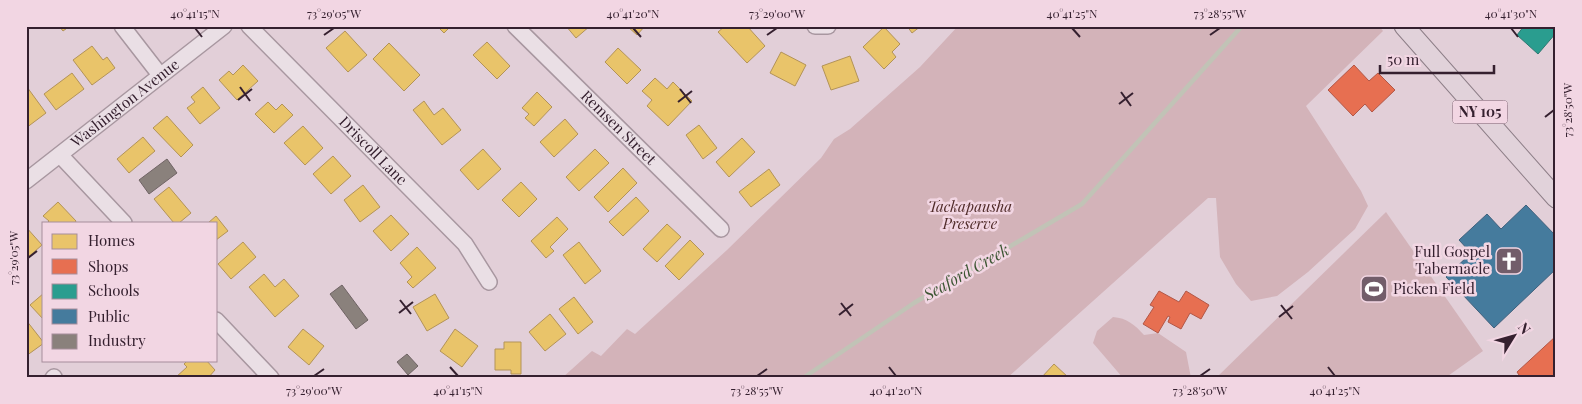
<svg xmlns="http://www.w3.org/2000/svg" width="1582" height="404" font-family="'Playfair Display',serif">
	<rect width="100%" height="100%" fill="#e2cfd8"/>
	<g fill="#d3b3b9">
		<path d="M958 26H1379L1383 31 1306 106 1361 191 1368 206 1355 229 1308 272 1277 296 1251 301 1236 284 1220 257 1216 198H1208L1007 378H562L592 351 601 356 627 329 635 334 727 250 821 158 834 139 850 129 920 67Z"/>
		<path d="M1386 212 1483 351 1445 378H1216Z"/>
		<path d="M1113 317C1127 318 1135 325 1144 335L1158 333 1186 352 1191 378H1123L1093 343 1097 331Z"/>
	</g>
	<g fill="#e9c46a" stroke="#b39358">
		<path d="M59 26H70L63 31Z"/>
		<path d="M437 26H451L444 33Z"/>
		<path d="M566 26H590L576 38Z"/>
		<path d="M627 26H645L637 35Z"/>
		<path d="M725 26H747L765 46 747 63 718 32Z"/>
		<path d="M907 26H921L912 33Z"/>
		<path d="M884 27 900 44 892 52 896 57 884 69 863 47Z"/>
		<path d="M345 31 367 55 348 72 326 48Z"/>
		<path d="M487 42 510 66 497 79 473 55Z"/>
		<path d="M389 43 420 75 404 91 373 59Z"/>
		<path d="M92 46 103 60 107 57 115 68 92 85 73 60Z"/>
		<path d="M618 48 641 70 627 84 605 62Z"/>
		<path d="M781 52 806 65 795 86 770 73Z"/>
		<path d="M850 56 859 81 831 90 822 66Z"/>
		<path d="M243 65 258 81 237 100 219 80 229 71 233 75Z"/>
		<path d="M72 73 84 89 56 110 44 94Z"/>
		<path d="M655 78 667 89 673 82 692 101 668 126 647 106 652 100 642 91Z"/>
		<path d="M27 87 46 113 26 128V88Z"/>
		<path d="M203 87 220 108 200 124 187 108 195 102 191 97Z"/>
		<path d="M537 92 552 107 534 126 525 118 529 114 522 108Z"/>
		<path d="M424 101 434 115 443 108 461 130 442 145 413 110Z"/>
		<path d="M268 102 276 110 282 104 293 115 274 133 255 114Z"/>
		<path d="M167 116 193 145 181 157 153 128Z"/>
		<path d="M565 119 578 134 554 157 540 142Z"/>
		<path d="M699 125 717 148 703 159 686 135Z"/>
		<path d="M303 126 323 148 305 165 284 143Z"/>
		<path d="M143 137 155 151 129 173 117 159Z"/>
		<path d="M742 138 755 152 729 177 716 162Z"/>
		<path d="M483 149 501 169 478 190 460 170Z"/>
		<path d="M595 149 609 163 579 191 566 177Z"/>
		<path d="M333 156 351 176 331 194 313 174Z"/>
		<path d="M623 168 637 183 608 212 594 197Z"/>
		<path d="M769 169 780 185 751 207 739 192Z"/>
		<path d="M521 182 537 199 519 217 502 200Z"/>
		<path d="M363 185 380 207 360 222 344 200Z"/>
		<path d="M169 187 191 213 179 223H174L154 199Z"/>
		<path d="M636 197 649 211 623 236 609 222Z"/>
		<path d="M58 202 76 221 75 223H47L49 221 43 216Z"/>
		<path d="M391 215 409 234 391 251 373 231Z"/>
		<path d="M216 216 228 231 216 240V223H208Z"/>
		<path d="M557 217 568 229 550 247 554 251 546 258 531 241Z"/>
		<path d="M667 224 681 237 657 262 643 249Z"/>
		<path d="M26 227 42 245 26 259Z"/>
		<path d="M690 240 704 254 679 280 665 266Z"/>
		<path d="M243 242 256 257 231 279 218 264Z"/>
		<path d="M579 242 601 271 585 284 563 255Z"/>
		<path d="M417 247 436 268 413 288 407 282 412 277 400 263Z"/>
		<path d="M264 274 275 287 284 279 299 296 275 317 249 287Z"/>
		<path d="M44 293V320L30 305Z"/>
		<path d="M435 294 449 318 427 331 413 307Z"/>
		<path d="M574 297 593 322 578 334 559 309Z"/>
		<path d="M550 314 566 334 545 351 529 332Z"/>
		<path d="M26 320 44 343 26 356Z"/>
		<path d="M303 329 324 346 309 365 288 347Z"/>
		<path d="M455 329 478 346 462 367 440 351Z"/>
		<path d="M504 342H521V374H511V370H495V349H504Z"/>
		<path d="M188 360H206L215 370 208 378H175L187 367 184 364Z"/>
		<path d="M1054 364 1069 378H1041Z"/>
	</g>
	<g fill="#e76f51" stroke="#b25747">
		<path d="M1354 65 1369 81 1378 73 1395 90 1372 112 1365 104 1353 116 1328 90Z"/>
		<path d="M1159 291 1179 302 1186 291 1209 305 1201 319 1190 313 1181 329 1168 322 1170 317 1168 316 1158 333 1143 324 1154 307 1150 305Z"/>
		<path d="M1556 336V378H1521L1517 372Z"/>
	</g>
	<path fill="#2a9d8f" stroke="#2d7872" d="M1524 26H1556V33L1538 54 1517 35Z"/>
	<path fill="#457b9d" stroke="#40607c" d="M1526 205 1556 236V269L1494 328 1446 277 1471 253 1459 240 1487 214 1501 229Z"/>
	<g fill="#8a817c" stroke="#706465">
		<path d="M167 159 177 173 149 194 139 180Z"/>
		<path d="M342 285 368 320 356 329 330 294Z"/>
		<path d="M407 354 418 366 408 375 397 362Z"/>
	</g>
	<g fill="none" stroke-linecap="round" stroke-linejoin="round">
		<path stroke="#c1c3b6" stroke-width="4.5" d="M803 378 914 303 1082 204 1242 26"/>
		<g stroke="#a897a0" stroke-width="18">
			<g id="minor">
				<path d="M122 26 160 75"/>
				<path id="s1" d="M249 26 465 244 489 282"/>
				<path id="s2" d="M515 26 721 229"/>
				<path d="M815 26H828"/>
				<path d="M60 155 124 223"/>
				<path id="s3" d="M26 181 224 26"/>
				<path d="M216 320 271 378"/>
				<path d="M53 378 54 377"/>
			</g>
		</g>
		<g stroke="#8d7e87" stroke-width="21">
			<path id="major" d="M1404 26 1556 198"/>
		</g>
		<use href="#minor" stroke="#eadfe5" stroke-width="15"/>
		<use href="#major" stroke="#e1d2da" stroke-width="19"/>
	</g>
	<path fill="none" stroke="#35202f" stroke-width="2" d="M195 28 202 37M633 28 641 37M1072 28 1080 37M1511 28 1518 37M324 35 334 28M767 35 777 28M1210 35 1220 28M240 87 250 101M680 89 691 103M1121 92 1131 106M238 100 252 89M678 102 692 91M1119 104 1133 93M1545 117 1554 110M28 258 37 251M400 300 411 314M841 303 851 316M1281 305 1292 319M399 313 413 302M839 315 853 304M1279 317 1293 306M450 367 458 376M889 367 896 376M1328 367 1335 376M314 376 324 369M757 376 767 369M1200 376 1210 369"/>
	<defs>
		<g id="church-square" transform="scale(1.4375)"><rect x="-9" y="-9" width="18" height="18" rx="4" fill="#725d6a" stroke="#f2d6e3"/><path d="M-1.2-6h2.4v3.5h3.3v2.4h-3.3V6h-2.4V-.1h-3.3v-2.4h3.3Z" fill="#fff"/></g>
		<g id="stadium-square" transform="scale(1.4375)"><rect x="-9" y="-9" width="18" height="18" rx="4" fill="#725d6a" stroke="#f2d6e3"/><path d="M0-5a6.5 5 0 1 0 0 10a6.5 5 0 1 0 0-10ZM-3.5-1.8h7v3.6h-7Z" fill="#fff"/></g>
	</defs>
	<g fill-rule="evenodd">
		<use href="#church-square" x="1509" y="261"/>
		<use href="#stadium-square" x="1374" y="289"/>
	</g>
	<g text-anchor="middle" stroke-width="5" stroke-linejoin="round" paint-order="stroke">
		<rect fill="#f2d6e3" stroke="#6e5765" stroke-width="1" x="1452.5" y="100.5" width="55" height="23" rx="4"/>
		<g font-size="14" font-weight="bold" fill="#35202f">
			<text x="1480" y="117">NY 105</text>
		</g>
		<g font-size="15" fill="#35202f" stroke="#f2d6e3">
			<text dy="5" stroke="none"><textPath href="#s3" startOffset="126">Washington Avenue</textPath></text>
			<text dy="5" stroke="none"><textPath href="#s2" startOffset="145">Remsen Street</textPath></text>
			<text dy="5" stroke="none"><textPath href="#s1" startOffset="176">Driscoll Lane</textPath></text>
		</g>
		<g font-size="15" font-style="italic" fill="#502b29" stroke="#f2d6e3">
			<text x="970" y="212">Tackapausha<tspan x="970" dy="17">Preserve</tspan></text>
		</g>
		<g font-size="15" fill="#35202f" stroke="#f2d6e3" text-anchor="end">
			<text x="1490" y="257">Full Gospel<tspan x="1490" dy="17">Tabernacle</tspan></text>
			<text x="1393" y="294" text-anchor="start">Picken Field</text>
		</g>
		<g font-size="16" font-style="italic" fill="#3a5431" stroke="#f2d6e3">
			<text transform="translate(966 272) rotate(-30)" y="6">Seaford Creek</text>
		</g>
	</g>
	<rect width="1582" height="404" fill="none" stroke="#f2d6e3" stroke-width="55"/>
	<rect x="42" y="222" width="175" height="140" fill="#f2d6e3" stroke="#a68d9b"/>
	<rect x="52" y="234" width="25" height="15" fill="#e9c46a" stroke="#a68d9b"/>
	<text x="88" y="246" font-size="15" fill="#35202f">Homes</text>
	<rect x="52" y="259" width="25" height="15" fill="#e76f51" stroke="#a68d9b"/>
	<text x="88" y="272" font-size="15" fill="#35202f">Shops</text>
	<rect x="52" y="284" width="25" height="15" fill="#2a9d8f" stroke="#a68d9b"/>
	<text x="88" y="296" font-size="15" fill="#35202f">Schools</text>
	<rect x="52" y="309" width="25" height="15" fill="#457b9d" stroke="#a68d9b"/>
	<text x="88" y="322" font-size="15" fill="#35202f">Public</text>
	<rect x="52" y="334" width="25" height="15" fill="#8a817c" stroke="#a68d9b"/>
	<text x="88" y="346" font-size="15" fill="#35202f">Industry</text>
	<g transform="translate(1514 336) rotate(53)" stroke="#f2d6e3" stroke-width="4" paint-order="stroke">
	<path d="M0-4L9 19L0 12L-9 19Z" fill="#35202f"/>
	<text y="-8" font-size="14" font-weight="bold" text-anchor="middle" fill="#35202f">N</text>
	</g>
	<path d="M1380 65v8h114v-8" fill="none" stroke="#35202f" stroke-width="2.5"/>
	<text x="1387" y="65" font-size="15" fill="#35202f" stroke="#f2d6e3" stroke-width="4" paint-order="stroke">50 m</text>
	<rect x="28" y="28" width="1526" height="348" fill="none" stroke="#35202f" stroke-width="2"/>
	<g font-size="12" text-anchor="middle" fill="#35202f">
		<text x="195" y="18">40°41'15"N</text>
		<text x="334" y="18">73°29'05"W</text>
		<text x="633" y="18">40°41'20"N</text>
		<text x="777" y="18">73°29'00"W</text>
		<text x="1072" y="18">40°41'25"N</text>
		<text x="1220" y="18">73°28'55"W</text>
		<text x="1511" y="18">40°41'30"N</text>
		<text transform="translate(1568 110) rotate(-90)" y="4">73°28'50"W</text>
		<text transform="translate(14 258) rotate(-90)" y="4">73°29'05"W</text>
		<text x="314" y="395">73°29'00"W</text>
		<text x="458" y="395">40°41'15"N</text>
		<text x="757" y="395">73°28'55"W</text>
		<text x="896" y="395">40°41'20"N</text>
		<text x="1200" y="395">73°28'50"W</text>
		<text x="1335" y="395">40°41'25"N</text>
	</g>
</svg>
